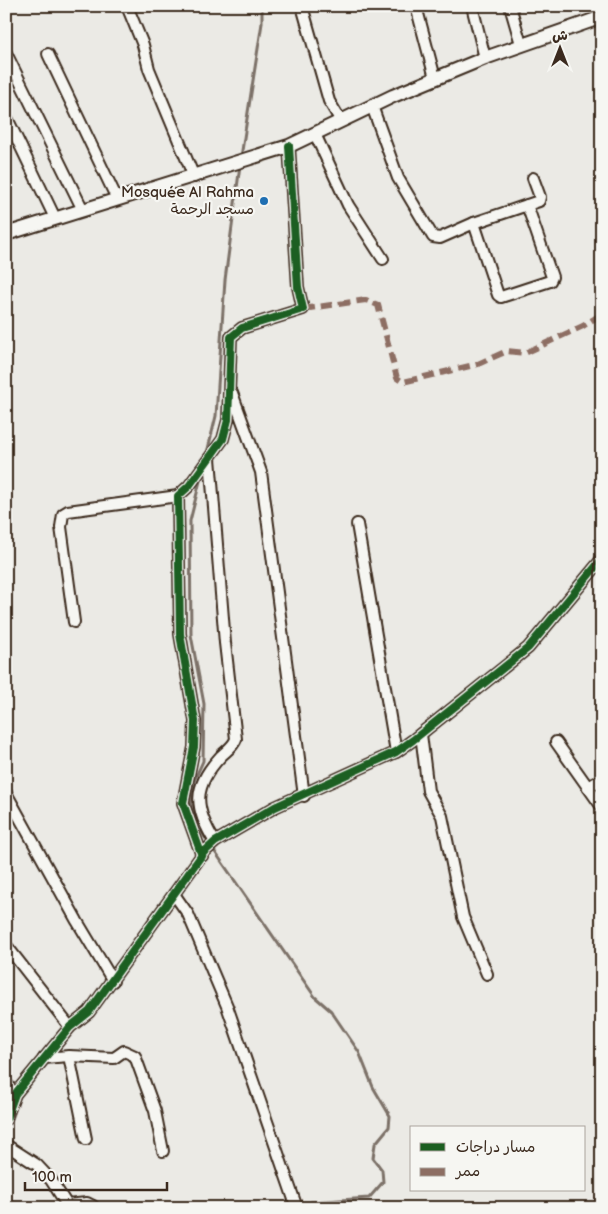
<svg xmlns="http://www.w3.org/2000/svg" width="608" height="1214" font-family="'Balsamiq Sans','Playpen Sans Arabic',sans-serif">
	<rect width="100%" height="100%" fill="#ebeae5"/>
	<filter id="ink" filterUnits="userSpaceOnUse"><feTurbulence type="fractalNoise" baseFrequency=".02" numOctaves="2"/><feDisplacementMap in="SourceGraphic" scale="10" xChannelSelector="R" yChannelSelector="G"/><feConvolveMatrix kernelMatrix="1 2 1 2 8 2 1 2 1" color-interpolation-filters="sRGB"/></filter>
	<g filter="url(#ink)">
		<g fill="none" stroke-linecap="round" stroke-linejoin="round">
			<g stroke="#7c7167" stroke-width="3">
				<path d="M241 157 262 23V6"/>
				<path d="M206 457 216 416 225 280 240 165"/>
				<path d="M201 477 190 521 191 635 204 704 203 761 194 781 191 803 204 836 315 997 331 1011 359 1052 373 1087 390 1116 389 1127 375 1144 373 1158 382 1170 383 1182 369 1198 311 1202"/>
			</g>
			<g stroke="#3b2a1e" stroke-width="14">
				<g id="minor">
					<path d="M127 6 143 45 149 69 194 177"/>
					<path d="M302 6 329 101 341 121"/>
					<path d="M416 6 435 78"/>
					<path d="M472 6 485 58"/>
					<path d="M510 6 521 44"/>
					<path d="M6 53 83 210"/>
					<path d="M48 54 117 199"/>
					<path d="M372 106 398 178 433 237 440 238 474 223 539 201 540 197 533 178"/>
					<path d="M6 116 55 218"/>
					<path d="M315 134 348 205 383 259"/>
					<path d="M474 223 498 295 501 297 550 281 552 277 527 205"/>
					<path d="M232 393 261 472 304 796"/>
					<path d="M210 458 225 643 236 739C233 747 227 750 221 756 192 787 194 808 215 842"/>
					<path d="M357 524 396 752"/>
					<path d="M74 622 61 527 63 514 68 511 178 496"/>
					<path d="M421 734 428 791 442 816 463 917 487 974"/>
					<path d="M556 742 602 807"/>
					<path d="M588 787 602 779"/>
					<path d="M6 793 77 921 113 981"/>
					<path d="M202 856 183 803 194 747 195 721 180 634 178 496 189 486 223 439 228 420 231 337 242 328 303 309 298 287 289 146"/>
					<path d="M174 894 188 914 227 1006 297 1208"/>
					<path d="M6 945 70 1027"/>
					<path d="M69 1056 86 1139"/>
					<path d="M44 1058 69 1056 114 1058 124 1051 135 1056 155 1111 163 1151"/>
					<path d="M6 1083 15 1094"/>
					<path d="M6 1119 15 1094 70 1027 89 1012 204 852 215 842 275 807 396 752 413 740 528 648 602 559"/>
					<path d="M6 1145 37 1165 51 1180 67 1205 87 1203 93 1206"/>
				</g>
			</g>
			<g stroke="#3b2a1e" stroke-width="16">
				<path id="tertiary" d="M6 234 289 146 393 96 485 58 602 17"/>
			</g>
			<use href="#minor" stroke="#f6f6f2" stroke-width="10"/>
			<use href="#tertiary" stroke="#f6f6f2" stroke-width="12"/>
			<path stroke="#8d6e63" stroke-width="6" stroke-dasharray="12 6" stroke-linecap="butt" d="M303 309 366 300 378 305 397 378 403 382 478 364 507 351 525 353 583 326 602 314"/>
			<g stroke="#f6f6f2" stroke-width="11">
				<g id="cycleway">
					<path d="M202 856 183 803 194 747 195 721 180 634 178 496 189 486 223 439 228 420 231 337 242 328 303 309 298 287 289 146"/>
					<path d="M6 1119 15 1094 70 1027 89 1012 204 852 215 842 275 807 396 752 413 740 528 648 602 559"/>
				</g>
			</g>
			<use href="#cycleway" stroke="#1b5e20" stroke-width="8"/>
		</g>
	</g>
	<circle fill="#1f6fb2" stroke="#f6f6f2" stroke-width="2" cx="264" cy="201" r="5"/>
	<g text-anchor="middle" stroke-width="4.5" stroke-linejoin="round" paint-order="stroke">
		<g font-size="15" fill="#3b2a1e" stroke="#f6f6f2" text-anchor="end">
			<text x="254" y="197">Mosquée Al Rahma<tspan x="254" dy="17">مسجد الرحمة</tspan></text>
		</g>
	</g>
	<rect width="608" height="1214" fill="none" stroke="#f6f6f2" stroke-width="25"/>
	<rect x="12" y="12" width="583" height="1189" fill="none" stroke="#3b2a1e" stroke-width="2" filter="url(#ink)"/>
	<rect x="410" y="1126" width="175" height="65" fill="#f6f6f2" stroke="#aba49d"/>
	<rect x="420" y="1143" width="25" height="8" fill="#1b5e20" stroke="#aba49d"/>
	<text x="456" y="1152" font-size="15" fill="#3b2a1e">مسار دراجات</text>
	<rect x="420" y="1168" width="25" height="8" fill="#8d6e63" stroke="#aba49d"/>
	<text x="456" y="1176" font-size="15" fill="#3b2a1e">ممر</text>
	<g transform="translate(560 48)" stroke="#f6f6f2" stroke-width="4" paint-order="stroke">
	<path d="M0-4L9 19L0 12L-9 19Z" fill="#3b2a1e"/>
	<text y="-8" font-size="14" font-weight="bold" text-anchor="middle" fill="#3b2a1e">ش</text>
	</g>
	<path d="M25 1182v8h142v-8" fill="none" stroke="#3b2a1e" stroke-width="2.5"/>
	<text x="32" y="1182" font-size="15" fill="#3b2a1e" stroke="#f6f6f2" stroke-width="4" paint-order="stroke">100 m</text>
</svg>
